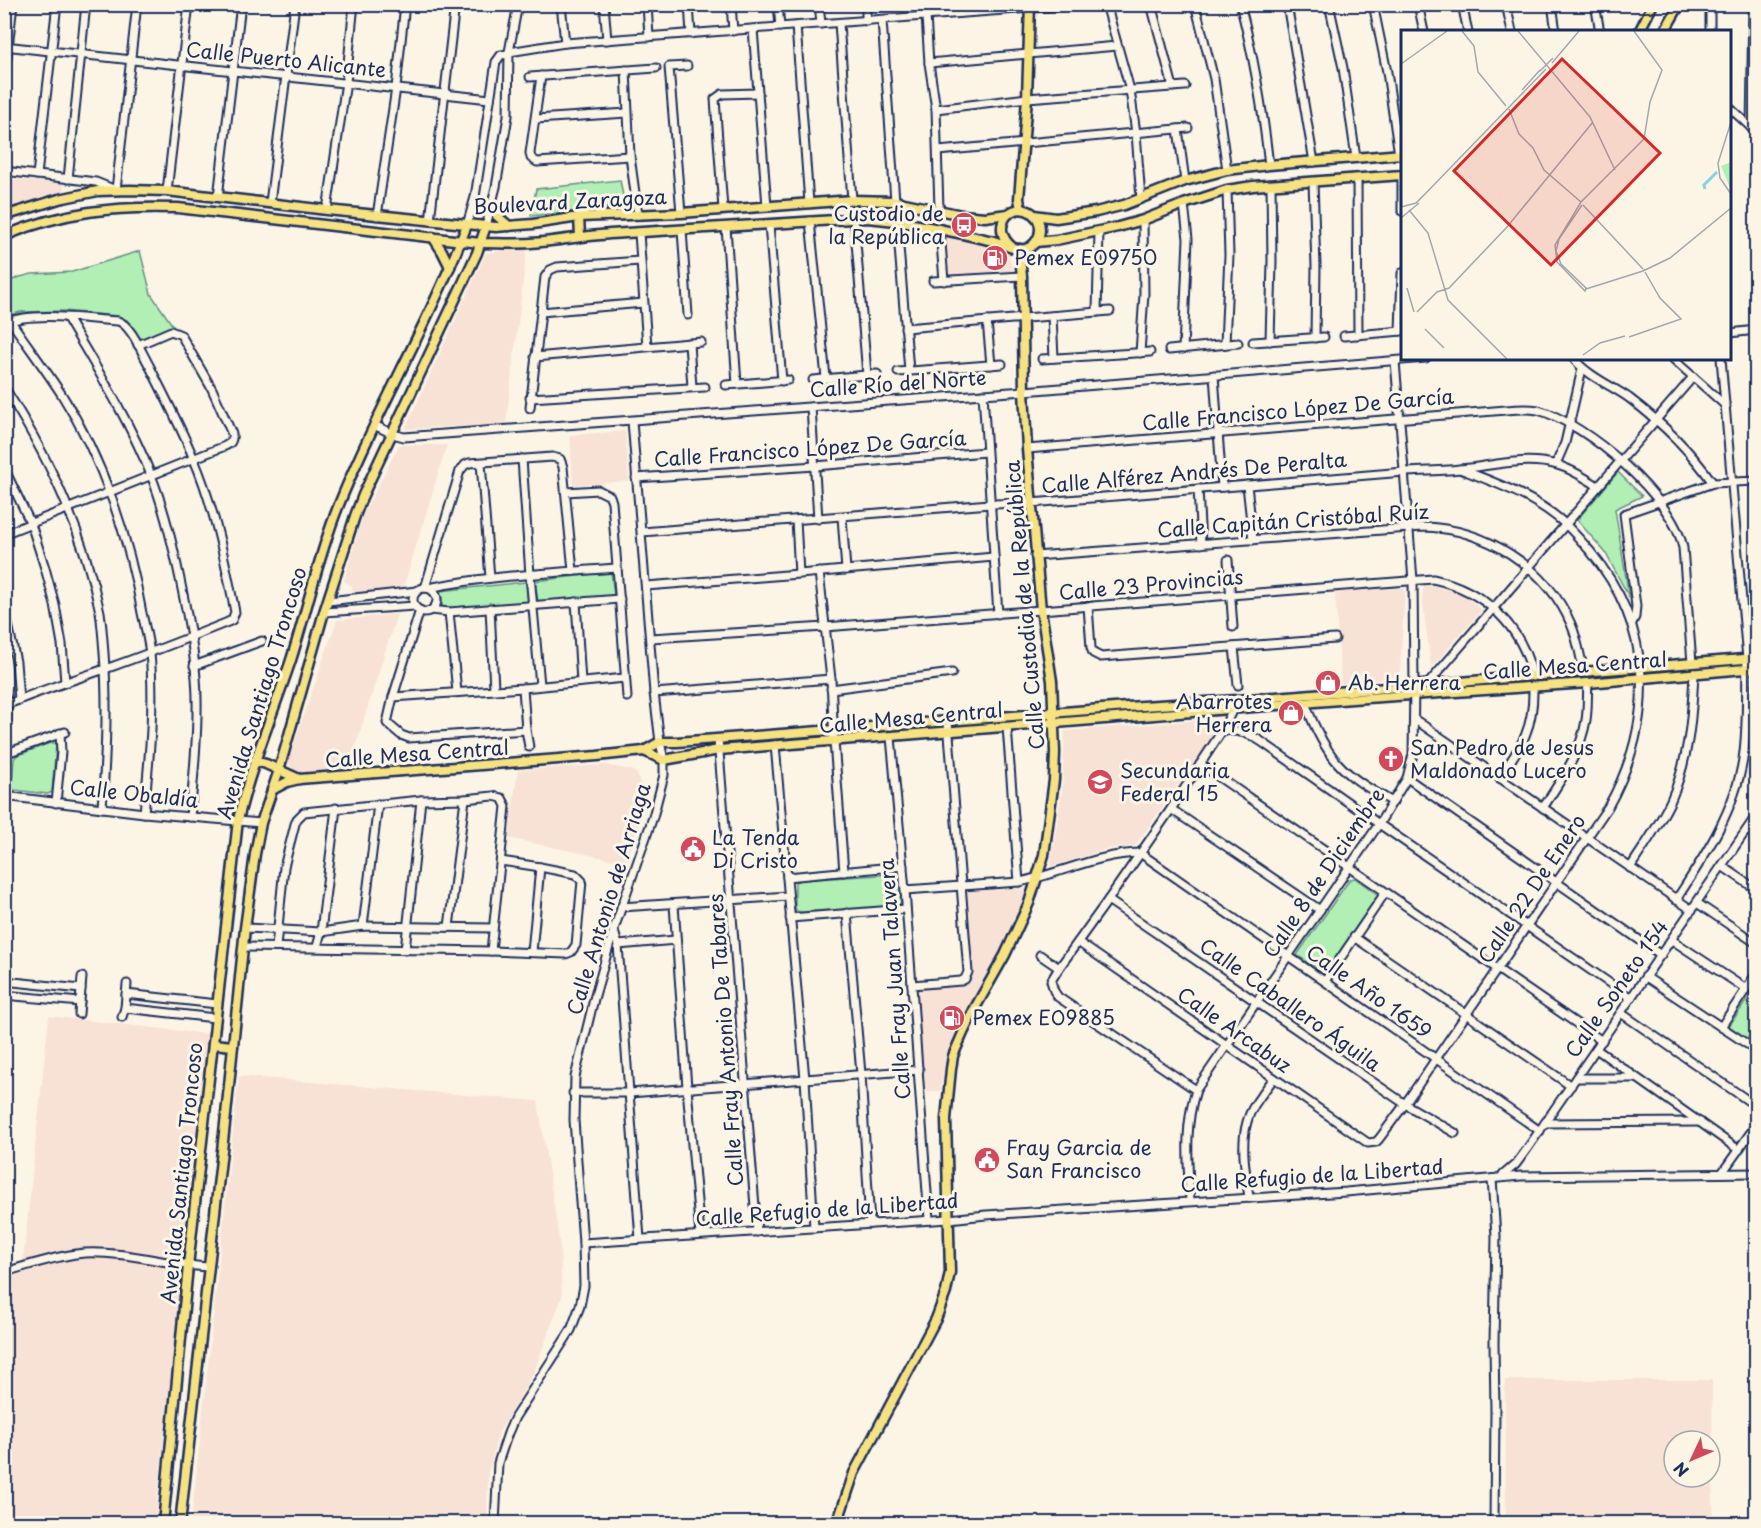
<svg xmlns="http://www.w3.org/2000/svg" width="1761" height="1528" font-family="'Playpen Sans',sans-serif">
	<rect width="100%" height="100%" fill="#fcf5e5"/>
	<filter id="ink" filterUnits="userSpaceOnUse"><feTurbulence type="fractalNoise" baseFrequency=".0167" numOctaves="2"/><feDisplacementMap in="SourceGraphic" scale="12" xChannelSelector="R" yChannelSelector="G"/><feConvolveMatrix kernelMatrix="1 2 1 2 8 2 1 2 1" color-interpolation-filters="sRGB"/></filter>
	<g filter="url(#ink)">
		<g fill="#f8e2d5" fill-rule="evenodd">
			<path d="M5 178 64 184V191L5 213Z"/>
			<path d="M946 236 998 246 1009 254 1014 274 950 278Z"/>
			<path d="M527 248 506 424 405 429 486 253Z"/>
			<path d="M625 431 629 481 573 485 570 435Z"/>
			<path d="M399 445H447L403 589 353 594 352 586 344 581 363 515Z"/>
			<path d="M1424 586H1435L1462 594 1482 610 1431 668 1422 596Z"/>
			<path d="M1405 588 1400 671 1395 678 1341 684 1335 592Z"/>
			<path d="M397 614 348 770 297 774 292 769 288 761 337 620Z"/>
			<path d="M1226 718 1135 846 1107 849 1050 867 1062 791 1065 731Z"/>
			<path d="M604 765 632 770 637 774 641 785 642 799 639 825 624 862 508 838 518 770Z"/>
			<path d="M1030 888 1009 937 961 1026 946 1061 940 1091H923L915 988 968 983 972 979 966 891Z"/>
			<path d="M49 1016 207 1034 155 1523H5L4 1267 23 1261Z"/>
			<path d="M239 1076 538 1101 560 1246 562 1297 533 1374 499 1432 488 1473 487 1523H191Z"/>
			<path d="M1505 1380H1712L1713 1523H1506ZM1674 1441H1710V1477H1674Z"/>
		</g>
		<g fill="#b2efb4" stroke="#668f89" stroke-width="1.5">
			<path d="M620 180 625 206 531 216 536 189Z"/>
			<path d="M140 251 151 294 173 326 141 340 127 320 118 316 64 311 20 312 5 317V283L20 277 32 274 72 272Z"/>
			<path d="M1618 472 1642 496 1615 509 1629 597 1605 552 1577 520Z"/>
			<path d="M611 572 614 596 538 602 535 581Z"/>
			<path d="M526 582 528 602 442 609V599L439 591Z"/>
			<path d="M52 742 56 745 52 792 48 794 14 790 12 787 14 759 16 756Z"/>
			<path d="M895 874 901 878V903L897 906 801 912 797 911 795 909V882L800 880Z"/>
			<path d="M1355 878 1378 895 1324 974 1297 955 1350 879Z"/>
			<path d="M1756 987V1029L1749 1040 1729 1026Z"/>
		</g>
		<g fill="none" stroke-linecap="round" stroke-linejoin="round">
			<g stroke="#1b2f5e" stroke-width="11">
				<g id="minor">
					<path d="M561 4 565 43"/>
					<path d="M604 4 607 40"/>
					<path d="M647 4 649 37"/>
					<path d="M689 4 691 34"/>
					<path d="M731 4 733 31"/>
					<path d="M778 4 780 27"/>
					<path d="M819 4 821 24"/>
					<path d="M866 4V21"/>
					<path d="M1106 4 1130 90 1136 133 1141 199"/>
					<path d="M1151 4 1173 87"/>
					<path d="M1195 4 1214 79 1227 170"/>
					<path d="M1240 4C1254 57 1263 111 1269 165"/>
					<path d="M1287 4 1314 162"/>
					<path d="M1329 4 1343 68 1356 158"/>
					<path d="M1373 4 1387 72 1399 155"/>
					<path d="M1418 4 1424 32"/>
					<path d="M1462 4 1468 32"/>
					<path d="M1506 4 1512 32"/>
					<path d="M1552 4 1556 32"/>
					<path d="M1595 4 1600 32"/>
					<path d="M926 16 929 63 936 109 939 210"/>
					<path d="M882 20 895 201"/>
					<path d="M839 23 852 200"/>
					<path d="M796 26 809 203"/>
					<path d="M753 29 767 206"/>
					<path d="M1710 32V4"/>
					<path d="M4 46 490 99"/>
					<path d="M509 52 565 43 1084 4"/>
					<path d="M929 63 1117 46"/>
					<path d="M626 70 630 156 638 215"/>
					<path d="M541 76 530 153 531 158 537 162 630 156"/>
					<path d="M530 77 656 68"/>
					<path d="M4 83 13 4"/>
					<path d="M1730 108 1756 132"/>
					<path d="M936 109 1027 98 1185 86"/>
					<path d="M536 119 627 113"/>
					<path d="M1751 128 1753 4"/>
					<path d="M1178 129 1185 181"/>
					<path d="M938 151 1188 128"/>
					<path d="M4 171 96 182 116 190 137 4"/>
					<path d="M37 175 57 4"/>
					<path d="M1402 175V211"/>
					<path d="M68 179 86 4"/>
					<path d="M1357 179 1358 335"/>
					<path d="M1313 182 1316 266 1315 338"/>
					<path d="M167 191 189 4"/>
					<path d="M218 197 241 4"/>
					<path d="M270 203 295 4"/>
					<path d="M723 209 715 99 722 94 758 93"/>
					<path d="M327 210 346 82 354 4"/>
					<path d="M681 213 669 67 687 66"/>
					<path d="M377 216 396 88 405 4"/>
					<path d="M854 218 867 375"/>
					<path d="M430 221 455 4"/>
					<path d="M810 221 826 378"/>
					<path d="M897 222 909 371"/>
					<path d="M769 224 782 381"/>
					<path d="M467 225 475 197 496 62 501 55 509 54"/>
					<path d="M486 226 496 187 508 116 509 52 518 4"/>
					<path d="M726 227 737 384"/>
					<path d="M682 230 688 315"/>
					<path d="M940 230 944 281"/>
					<path d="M639 233 647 346"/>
					<path d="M933 281 1022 276"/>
					<path d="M541 312 643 303"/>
					<path d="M1097 312 1099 231"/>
					<path d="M1052 316 1054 358"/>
					<path d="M67 318C97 369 129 420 151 475 166 513 175 554 183 594 191 633 198 673 197 712 197 747 193 782 190 817"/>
					<path d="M10 320C27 345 46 370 62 395 103 460 129 538 142 613 145 626 148 640 150 653 155 707 149 760 144 813"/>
					<path d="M987 321 991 365"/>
					<path d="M4 323C33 311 86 319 118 321 131 325 142 353 149 365 164 395 180 425 193 457 214 506 225 560 235 612L232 620 228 622C188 638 148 654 108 668 73 680 38 691 4 706"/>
					<path d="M905 328 1110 311"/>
					<path d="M1400 331 1402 273"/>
					<path d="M1730 333 1756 330"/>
					<path d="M1344 336 1402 331"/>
					<path d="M1270 341 1272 261 1271 185"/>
					<path d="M1253 342 1324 337"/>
					<path d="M689 343 692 387"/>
					<path d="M1225 344 1229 255 1227 190"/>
					<path d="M1183 349 1188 239 1184 204"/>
					<path d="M1169 350 1238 343"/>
					<path d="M1140 353 1144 294 1143 220"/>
					<path d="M535 357 701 342"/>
					<path d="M1573 358C1588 376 1610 385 1629 398 1661 422 1690 450 1713 483"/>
					<path d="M1672 358 1726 406"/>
					<path d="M1042 359 1150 352"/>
					<path d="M898 372 1002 364"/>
					<path d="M1214 375 1222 487"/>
					<path d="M813 380 877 374"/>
					<path d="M726 385 788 380"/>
					<path d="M4 387C49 457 83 530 100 612 102 625 103 639 104 653 108 705 106 755 102 808"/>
					<path d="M983 394 998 614"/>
					<path d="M530 398 705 387"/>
					<path d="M811 407 818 519"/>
					<path d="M530 408 545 277 550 270 557 267 640 261"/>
					<path d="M374 425 393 434 404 437 1024 391 1426 358"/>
					<path d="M1027 449 1506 410C1516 409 1528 408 1538 410 1586 423 1674 498 1683 548L1692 663"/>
					<path d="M522 459 530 575 540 685"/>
					<path d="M481 463 490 578"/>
					<path d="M1556 464 1565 443 1582 369"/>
					<path d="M4 468 31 524 45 568 55 605 62 644 65 682"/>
					<path d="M636 478 815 466 986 452"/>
					<path d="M1247 485 1253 540"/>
					<path d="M1198 489 1201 544"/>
					<path d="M566 492 598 490 610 496 612 502 627 697"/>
					<path d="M842 517 846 570"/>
					<path d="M796 520 799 574"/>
					<path d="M642 532 990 504 1031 503 1404 472C1423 471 1441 471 1460 469 1492 466 1525 456 1557 465 1572 469 1585 478 1598 486"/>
					<path d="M4 534 225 446C231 443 233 441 232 434L212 389 181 335 171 331 138 345"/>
					<path d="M1035 556 1422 527C1484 528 1546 566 1571 624 1578 640 1580 656 1584 673"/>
					<path d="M1228 560 1233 627"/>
					<path d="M819 572 831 679 834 741 844 872"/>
					<path d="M646 586 799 574 994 557"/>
					<path d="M425 588 460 471 465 465 469 463 552 457 560 459 563 467 573 571"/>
					<path d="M428 588C490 575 554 573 617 568"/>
					<circle cx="425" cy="600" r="12"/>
					<path d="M328 601 417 591"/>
					<path d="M576 602 581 682"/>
					<path d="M4 605 16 662 19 700"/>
					<path d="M1088 606 1091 648 1093 653 1101 657 1335 639"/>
					<path d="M490 608 494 689"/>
					<path d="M420 610 393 697 387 723 401 735 409 738 526 730"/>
					<path d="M431 610 449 612 620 599"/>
					<path d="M324 612 415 606"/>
					<path d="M449 612 457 692"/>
					<path d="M1632 623 1635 617 1636 606 1624 514 1713 483 1756 481"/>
					<path d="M651 638 825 627 1433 579C1484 590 1522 626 1533 677"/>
					<path d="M1234 647 1238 685"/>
					<path d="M194 666 262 641"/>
					<path d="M1427 685 1693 377"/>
					<path d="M523 688 526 730 529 747"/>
					<path d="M831 689 952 673"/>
					<path d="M4 690 7 705 5 796"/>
					<path d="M654 693 831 679"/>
					<path d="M393 697 523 688 625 678"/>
					<path d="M1305 703C1327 759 1341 774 1393 802"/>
					<path d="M1414 719 1692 910"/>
					<path d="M1007 727 1019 882"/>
					<path d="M1222 731C1237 729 1249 733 1262 742L1379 824 1631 998"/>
					<path d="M891 737 905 890 929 1220"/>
					<path d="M718 739 757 1232"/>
					<path d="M775 745 805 1079 814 1228"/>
					<path d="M7 753 65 732"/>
					<path d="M1200 764 1602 1041"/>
					<path d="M1407 778 1661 955"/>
					<path d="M1499 778C1523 744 1534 728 1533 686"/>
					<path d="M4 796 144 813 261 823"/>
					<path d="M56 803 61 752 60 733"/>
					<path d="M1543 808C1560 781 1581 753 1586 720 1588 708 1587 695 1588 683"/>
					<path d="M1171 809 1320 910"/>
					<path d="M1747 830 1756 836"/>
					<path d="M1722 866 1756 889"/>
					<path d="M1630 868C1644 846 1660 824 1671 800 1689 759 1692 717 1694 673"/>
					<path d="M787 877 903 866"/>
					<path d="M905 890 1019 882C1060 874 1097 854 1140 853L1540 1131"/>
					<path d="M1108 900 1405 1104 1455 1133"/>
					<path d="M1676 900C1704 857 1735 811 1743 759 1748 726 1746 692 1747 659L1721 358"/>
					<path d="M1697 903 1756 943"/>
					<path d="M674 905 687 1088 700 1235"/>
					<path d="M621 907 788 896"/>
					<path d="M847 913 861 1074 870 1224"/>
					<path d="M790 918 906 909"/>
					<path d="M363 926 378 804"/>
					<path d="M449 927 465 799"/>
					<path d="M245 928 321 932 363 926 493 928"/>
					<path d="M614 931 618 945 640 1239"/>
					<path d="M1354 937 1571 1086"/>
					<path d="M1672 940 1746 989"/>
					<path d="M1078 942 1368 1143 1376 1142 1379 1139 1405 1104 1608 807C1656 721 1654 628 1590 551 1582 542 1574 532 1565 524 1536 497 1496 483 1460 469"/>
					<path d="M618 945 676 940"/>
					<path d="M243 947 491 951 566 954 571 952 576 945 582 881 575 874 540 867 501 861"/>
					<path d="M276 947 284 867 295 824 297 819 304 812 421 800 465 799 493 796 502 798 506 806 491 951"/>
					<path d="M317 947 321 932 336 808"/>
					<path d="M405 950 421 800"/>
					<path d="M532 952 540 867"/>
					<path d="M1040 955 1059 968"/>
					<path d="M1646 977 1756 1050"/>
					<path d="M4 981 81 989"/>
					<path d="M1325 981 1385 893"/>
					<path d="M912 985 961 981 965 979 968 972 948 722"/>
					<path d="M126 994 217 1004"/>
					<path d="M4 995 80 1002"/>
					<path d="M125 1008 215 1018"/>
					<path d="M1621 1013 1756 1106"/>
					<path d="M79 1014 82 977"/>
					<path d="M122 1017 125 1008 127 984"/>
					<path d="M1721 1027 1756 974"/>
					<path d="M1596 1049 1739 1150"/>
					<path d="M1576 1078H1635"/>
					<path d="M1196 1090 1058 997 1054 991 1051 981 1059 968 1108 900 1171 809 1222 731 1235 705"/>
					<path d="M573 1093H630L919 1070"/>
					<path d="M1545 1123 1700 1122"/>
					<path d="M1722 1173 1756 1125"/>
					<path d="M1502 1176 1516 1164 1527 1149 1756 816"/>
					<path d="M1492 1179 1496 1236 1494 1343 1495 1411 1494 1524"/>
					<path d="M1249 1198C1246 1173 1240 1146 1247 1122 1251 1106 1264 1092 1274 1078"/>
					<path d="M1190 1201C1188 1163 1184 1127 1196 1090L1379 824 1407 778 1413 754 1414 686 1413 580 1395 361"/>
					<path d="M583 1243 949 1219 986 1215 1346 1192 1521 1176 1756 1173"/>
					<path d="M4 1272C31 1265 58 1255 85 1253 125 1251 168 1265 209 1267"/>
					<path d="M495 1524 498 1463 508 1433 515 1417 571 1330 580 1306 584 1286 583 1243 574 1120 575 1077 594 999 614 929 653 817 664 775V760L660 742 654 693 632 421"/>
				</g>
			</g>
			<g stroke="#1b2f5e" stroke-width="13">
				<g id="major">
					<path d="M1639 32 1653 4"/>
					<path d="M1664 32 1680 4"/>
					<path d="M492 202 497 216 509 226"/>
					<path d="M1021 209 1019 199 1027 98 1030 4"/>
					<path d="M1034 215 1056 218 1096 212 1124 205 1185 181 1227 170 1269 165 1402 154"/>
					<path d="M4 216 59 199 98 191 130 190 167 191 327 210 496 227 533 224 579 217 681 213 852 200 895 201 962 215 985 217 1008 214"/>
					<path d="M579 217 580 236"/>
					<path d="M4 236C64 211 115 206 178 208L480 243C497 243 514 244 531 243 558 241 584 236 610 234L867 218C908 221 949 231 989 240 1001 242 1013 251 1025 249 1034 247 1040 238 1040 229 1040 223 1037 217 1032 213 1012 199 988 227 1012 247"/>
					<path d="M433 237 442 251 450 267"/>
					<path d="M1036 242 1056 240 1118 227 1143 220 1184 204 1227 190 1253 186 1402 175"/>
					<path d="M644 751 664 760 719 750 1352 699 1588 683 1756 668"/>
					<path d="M255 761 266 764 299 779"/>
					<path d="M272 790 287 782 299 779 597 756 644 751 660 742H677L1127 707 1237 700 1756 658"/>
					<path d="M213 1044 233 1046"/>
					<path d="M163 1524 188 1266 238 820C251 765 273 714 291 660 307 610 318 557 338 507 376 411 430 322 467 225"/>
					<path d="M180 1524 226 1115 245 928 255 854 261 823 279 770 324 612 355 516 363 495 477 253 486 226"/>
					<path d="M837 1524 854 1473 936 1319 946 1292 950 1272 946 1119 951 1069 953 1056 963 1033 975 1008 1005 955 1029 903 1044 855 1054 780 1055 752 1052 681 1041 610 1027 449 1024 391 1022 276 1019 249"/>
				</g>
			</g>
			<use href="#minor" stroke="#fcf5e5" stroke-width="7"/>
			<use href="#major" stroke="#f7e281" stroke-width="8"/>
		</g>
	</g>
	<defs>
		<g id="bus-disc" transform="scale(1.35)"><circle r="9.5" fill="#d1495b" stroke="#fcf5e5"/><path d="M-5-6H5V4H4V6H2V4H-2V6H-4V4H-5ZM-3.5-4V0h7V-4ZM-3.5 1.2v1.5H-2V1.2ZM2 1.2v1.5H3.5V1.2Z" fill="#fff"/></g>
		<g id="fuel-disc" transform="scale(1.35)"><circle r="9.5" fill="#d1495b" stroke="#fcf5e5"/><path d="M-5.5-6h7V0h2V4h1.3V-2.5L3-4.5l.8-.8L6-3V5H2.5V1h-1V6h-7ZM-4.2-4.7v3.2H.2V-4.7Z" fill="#fff"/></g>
		<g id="shop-disc" transform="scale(1.35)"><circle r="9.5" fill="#d1495b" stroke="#fcf5e5"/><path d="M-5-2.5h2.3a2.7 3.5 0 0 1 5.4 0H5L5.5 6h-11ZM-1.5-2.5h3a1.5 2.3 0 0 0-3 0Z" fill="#fff"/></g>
		<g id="church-disc" transform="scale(1.35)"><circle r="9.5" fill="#d1495b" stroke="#fcf5e5"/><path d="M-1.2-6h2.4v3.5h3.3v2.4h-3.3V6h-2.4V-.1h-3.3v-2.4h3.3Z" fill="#fff"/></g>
		<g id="school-disc" transform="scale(1.35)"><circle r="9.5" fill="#d1495b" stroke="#fcf5e5"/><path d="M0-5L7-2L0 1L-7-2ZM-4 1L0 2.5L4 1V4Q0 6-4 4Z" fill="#fff"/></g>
		<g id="civic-disc" transform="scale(1.35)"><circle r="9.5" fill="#d1495b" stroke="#fcf5e5"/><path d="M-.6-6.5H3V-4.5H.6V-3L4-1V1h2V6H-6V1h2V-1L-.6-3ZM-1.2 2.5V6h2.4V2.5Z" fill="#fff"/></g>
	</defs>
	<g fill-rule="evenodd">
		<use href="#bus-disc" x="964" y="225"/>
		<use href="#fuel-disc" x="995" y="258"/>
		<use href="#shop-disc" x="1328" y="683"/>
		<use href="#shop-disc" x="1291" y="713"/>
		<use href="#church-disc" x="1391" y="759"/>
		<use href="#school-disc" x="1100" y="782"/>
		<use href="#civic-disc" x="693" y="849"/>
		<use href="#fuel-disc" x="952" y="1018"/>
		<use href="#civic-disc" x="987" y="1160"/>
	</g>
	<g text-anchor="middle" stroke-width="6" stroke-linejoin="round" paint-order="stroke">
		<g font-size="20" fill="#1b2f5e" stroke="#fcf5e5">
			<text transform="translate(286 60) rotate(6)" y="7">Calle Puerto Alicante</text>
			<text transform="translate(570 202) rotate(-3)" y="7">Boulevard Zaragoza</text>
			<text transform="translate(898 384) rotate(-4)" y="7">Calle Río del Norte</text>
			<text transform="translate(1298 410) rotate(-5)" y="7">Calle Francisco López De García</text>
			<text transform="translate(810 449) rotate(-4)" y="7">Calle Francisco López De García</text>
			<text transform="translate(1194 473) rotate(-5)" y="7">Calle Alférez Andrés De Peralta</text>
			<text transform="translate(1293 521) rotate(-4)" y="7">Calle Capitán Cristóbal Ruíz</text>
			<text transform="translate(1151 585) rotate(-5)" y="7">Calle 23 Provincias</text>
			<text transform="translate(1025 605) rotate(-95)" y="7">Calle Custodia de la República</text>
			<text transform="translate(1575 666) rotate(-4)" y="7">Calle Mesa Central</text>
			<text transform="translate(262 693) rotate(-73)" y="7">Avenida Santiago Troncoso</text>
			<text transform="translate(911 718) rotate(-5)" y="7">Calle Mesa Central</text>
			<text transform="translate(417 754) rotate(-4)" y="7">Calle Mesa Central</text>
			<text transform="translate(134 794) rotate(6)" y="7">Calle Obaldía</text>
			<text transform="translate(1324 873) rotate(-56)" y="7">Calle 8 de Diciembre</text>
			<text transform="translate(1532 889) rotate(-56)" y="7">Calle 22 De Enero</text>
			<text transform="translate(609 899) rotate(-73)" y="7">Calle Antonio de Arriaga</text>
			<text transform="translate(895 979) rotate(-94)" y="7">Calle Fray Juan Talavera</text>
			<text transform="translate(1617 989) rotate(-55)" y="7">Calle Soneto 154</text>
			<text transform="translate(1369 992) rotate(35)" y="7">Calle Año 1659</text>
			<text transform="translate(1290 1005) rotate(35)" y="7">Calle Caballero Águila</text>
			<text transform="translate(1234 1030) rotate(35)" y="7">Calle Arcabuz</text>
			<text transform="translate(726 1040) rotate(-94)" y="7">Calle Fray Antonio De Tabares</text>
			<text transform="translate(182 1173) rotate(-84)" y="7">Avenida Santiago Troncoso</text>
			<text transform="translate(1312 1176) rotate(-4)" y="7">Calle Refugio de la Libertad</text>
			<text transform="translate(827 1210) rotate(-4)" y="7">Calle Refugio de la Libertad</text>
		</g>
		<g font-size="20" fill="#1b2f5e" stroke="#fcf5e5" text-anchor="start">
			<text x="944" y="221" text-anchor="end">Custodio de<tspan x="944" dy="23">la República</tspan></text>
			<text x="1014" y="265">Pemex E09750</text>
			<text x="1348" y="690">Ab. Herrera</text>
			<text x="1272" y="709" text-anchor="end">Abarrotes<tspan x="1272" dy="23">Herrera</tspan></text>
			<text x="1410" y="755">San Pedro de Jesus<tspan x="1410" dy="23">Maldonado Lucero</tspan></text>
			<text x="1120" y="778">Secundaria<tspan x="1120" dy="23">Federal 15</tspan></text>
			<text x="712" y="845">La Tenda<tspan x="712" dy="23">Di Cristo</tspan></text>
			<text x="972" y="1025">Pemex E09885</text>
			<text x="1006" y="1155">Fray Garcia de<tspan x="1006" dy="23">San Francisco</tspan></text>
		</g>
	</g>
	<g transform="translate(1401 30)">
		<rect width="330" height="330" fill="#fcf5e5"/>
		<path d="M330 132V160L320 136Z" fill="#b2efb4"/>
		<path fill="none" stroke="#83d4dd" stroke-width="3" d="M304 159 303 155 316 142"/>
		<path fill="none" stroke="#a2a6af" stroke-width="1.5" d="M61 1 73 16 77 42 105 76M117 1 189 87 214 140M151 33 178 1M0 34 46 1M139 41 152 28M121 60 139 40M108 79 118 104 132 118 143 140 180 172M330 92 317 133 319 148 330 164M181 175 158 209 155 221 160 234 185 258 184 261 156 232 154 215 180 172 243 109 249 72 261 40 233 1M182 175 242 239M0 177 15 173 26 162 145 39M8 180 27 203 47 270 106 329M0 188 18 173M244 239 242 241 269 228 330 178M6 258 13 282M185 259 242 241M16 282 36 262 48 258 106 197 192 92M24 299 43 318M228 307 280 289 259 268 244 242M182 325 199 313 224 306"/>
		<path fill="#d62828" fill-opacity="0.15" stroke="#d62828" stroke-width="3" d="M161 29 259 123 150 235 53 141Z"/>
		<rect width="330" height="330" fill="none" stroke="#1b2f5e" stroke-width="3"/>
	</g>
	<rect width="1761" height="1528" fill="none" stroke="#fcf5e5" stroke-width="24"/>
	<rect x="12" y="12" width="1737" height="1504" fill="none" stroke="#1b2f5e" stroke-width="2" filter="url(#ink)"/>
	<g transform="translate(1692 1459) rotate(226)"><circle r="28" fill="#fcf5e5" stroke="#a2a6af" stroke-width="1.5"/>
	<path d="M0-4.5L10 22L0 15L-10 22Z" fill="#d1495b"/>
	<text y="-9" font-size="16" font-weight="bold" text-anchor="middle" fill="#1b2f5e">N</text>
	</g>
</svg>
